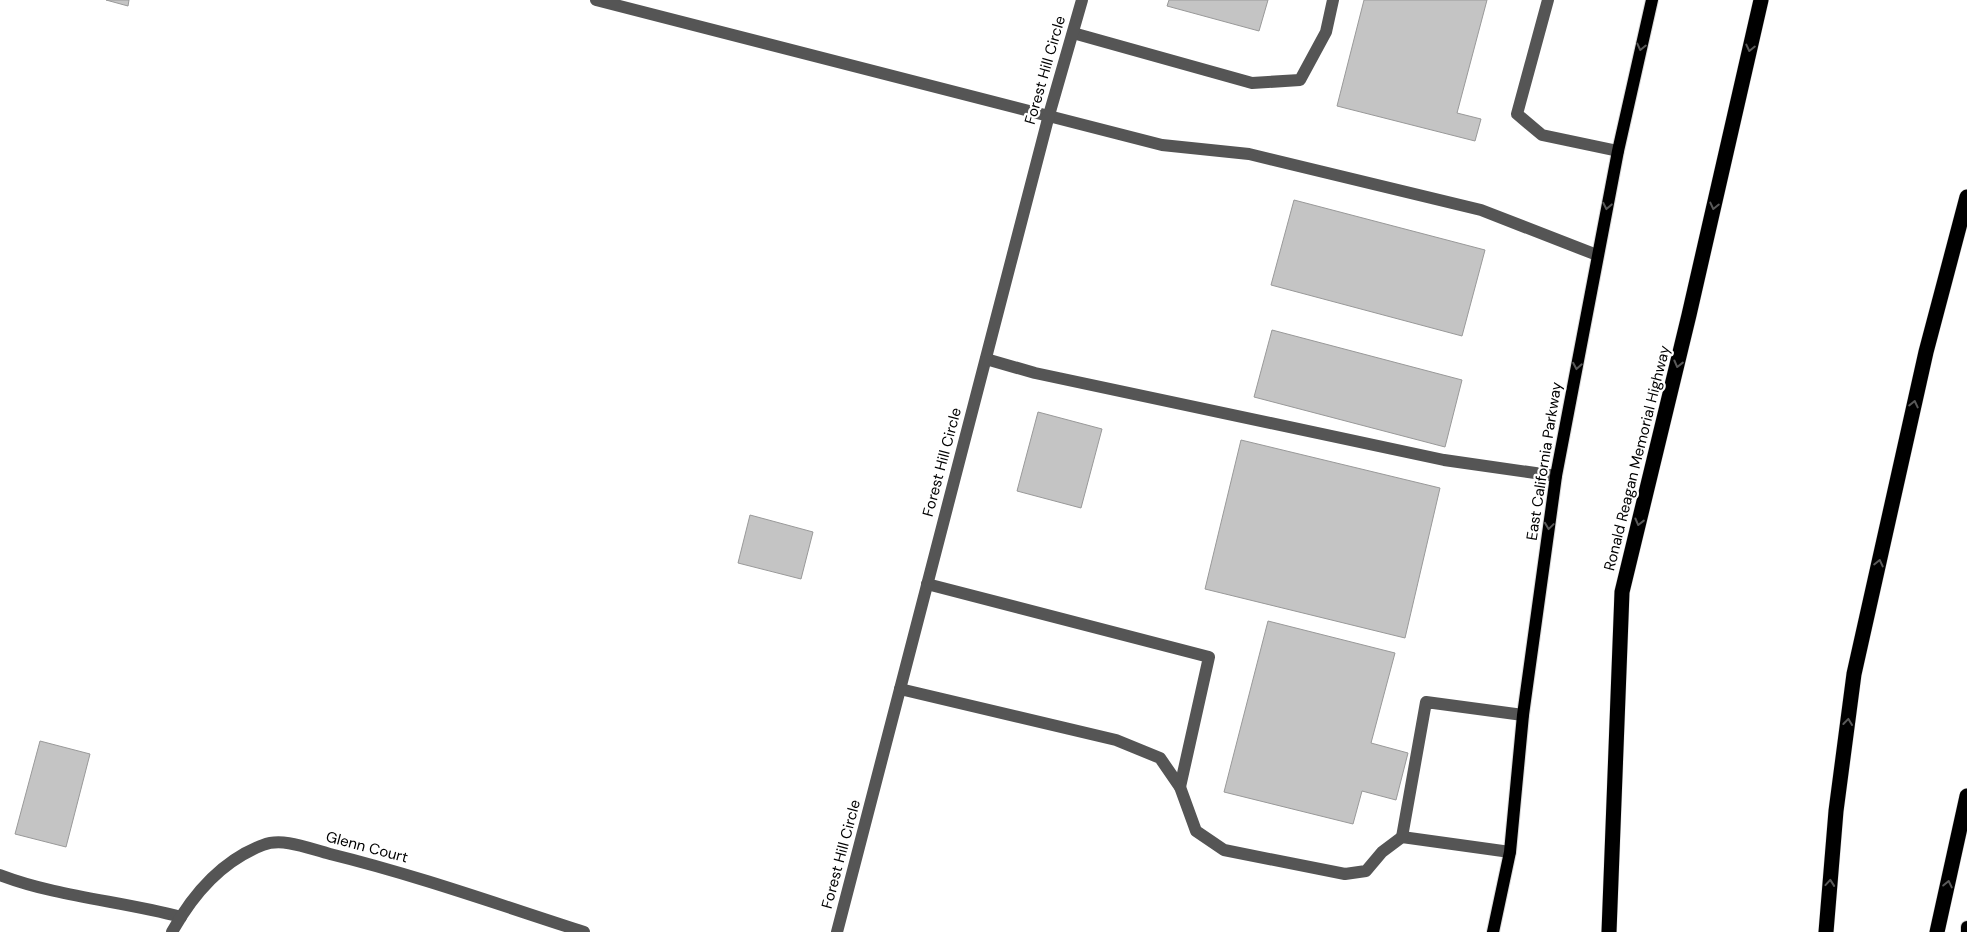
<svg xmlns="http://www.w3.org/2000/svg" width="1967" height="932" font-family="'DM Sans',sans-serif">
	<rect width="100%" height="100%" fill="#fff"/>
	<g fill="#c4c4c4" stroke="#999">
		<path d="M106 0H129L128 6Z"/>
		<path d="M1169 0H1268L1259 31 1167 6Z"/>
		<path d="M1364 0H1487L1457 113 1481 119 1475 141 1337 106Z"/>
		<path d="M1294 200 1485 250 1462 336 1271 285Z"/>
		<path d="M1272 330 1462 380 1445 447 1254 397Z"/>
		<path d="M1038 412 1102 429 1081 508 1017 491Z"/>
		<path d="M1241 440 1440 488 1405 638 1205 589Z"/>
		<path d="M750 515 813 532 801 579 738 563Z"/>
		<path d="M1268 621 1395 653 1371 743 1408 753 1396 800 1362 791 1353 824 1224 792Z"/>
		<path d="M40 741 90 754 66 847 15 834Z"/>
	</g>
	<g fill="none" stroke-linecap="round" stroke-linejoin="round">
		<g stroke="#dbdbdb" stroke-width="14">
			<g id="major">
				<path d="M1493 932 1510 852 1523 715 1556 476 1618 151 1652 0"/>
				<path d="M1967 932V927"/>
			</g>
		</g>
		<g stroke="#dbdbdb" stroke-width="16">
			<g id="highway">
				<path d="M1609 932 1622 592 1689 315 1761 0"/>
				<path d="M1826 932 1836 811 1854 674 1926 352 1967 197"/>
				<path d="M1937 932 1967 796"/>
			</g>
		</g>
		<g stroke="#555" stroke-width="12">
			<path d="M596 0 1162 145 1249 154 1481 210 1597 255"/>
			<path d="M1548 0 1517 114 1542 135 1618 151"/>
			<path d="M1073 33 1252 83 1300 80 1326 32 1333 0"/>
			<path d="M986 359 1035 373 1444 460 1556 476"/>
			<path d="M927 584 1209 657 1180 787"/>
			<path d="M900 689 1116 740 1160 758 1180 787 1196 831 1224 850 1345 874 1366 871 1382 852 1402 837 1510 852"/>
			<path d="M1402 837 1426 702 1523 715"/>
			<path d="M0 875C58 897 121 901 181 917"/>
			<path d="M172 932C193 894 221 861 263 845 283 837 310 849 330 854 416 875 500 905 584 932"/>
			<path d="M837 932 1049 115 1082 0"/>
		</g>
		<use href="#major" stroke="#000" stroke-width="12"/>
		<use href="#highway" stroke="#000" stroke-width="15"/>
	</g>
	<defs><path id="oneway-chevron" d="M-2-3.5L2.5 0L-2 3.5" fill="none" stroke-width="1.6" stroke-linecap="round" stroke-linejoin="round" transform="scale(1.25)"/></defs>
	<g stroke="#595959">
		<use href="#oneway-chevron" transform="translate(1641 47) rotate(103)"/>
		<use href="#oneway-chevron" transform="translate(1750 48) rotate(103)"/>
		<use href="#oneway-chevron" transform="translate(1607 206) rotate(101)"/>
		<use href="#oneway-chevron" transform="translate(1714 206) rotate(103)"/>
		<use href="#oneway-chevron" transform="translate(1678 364) rotate(104)"/>
		<use href="#oneway-chevron" transform="translate(1577 366) rotate(100)"/>
		<use href="#oneway-chevron" transform="translate(1914 404) rotate(-77)"/>
		<use href="#oneway-chevron" transform="translate(1639 522) rotate(104)"/>
		<use href="#oneway-chevron" transform="translate(1549 526) rotate(98)"/>
		<use href="#oneway-chevron" transform="translate(1879 563) rotate(-77)"/>
		<use href="#oneway-chevron" transform="translate(1848 722) rotate(-83)"/>
		<use href="#oneway-chevron" transform="translate(1830 883) rotate(-85)"/>
		<use href="#oneway-chevron" transform="translate(1948 884) rotate(-78)"/>
	</g>
	<g text-anchor="middle" stroke-width="4.5" stroke-linejoin="round" paint-order="stroke">
		<g font-size="15" fill="#000" stroke="#fff">
			<text transform="translate(1045 70) rotate(-74)" y="5">Forest Hill Circle</text>
			<text transform="translate(1637 458) rotate(-76)" y="5">Ronald Reagan Memorial Highway</text>
			<text transform="translate(1544 461) rotate(-81)" y="5">East California Parkway</text>
			<text transform="translate(942 462) rotate(-75)" y="5">Forest Hill Circle</text>
			<text transform="translate(367 847) rotate(15)" y="5">Glenn Court</text>
			<text transform="translate(841 854) rotate(-75)" y="5">Forest Hill Circle</text>
		</g>
	</g>
</svg>
